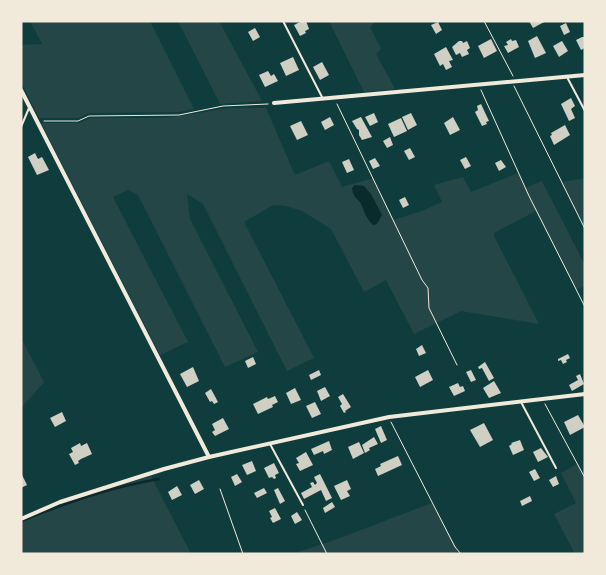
<svg xmlns="http://www.w3.org/2000/svg" width="606" height="575" font-family="'Source Sans 3',sans-serif">
	<rect width="100%" height="100%" fill="#0f3d3e"/>
	<g fill="#244646">
		<path d="M30 21H150L194 109 179 112 90 113 78 118H39L21 82V45L42 44Z"/>
		<path d="M178 21H219L262 101 220 104Z"/>
		<path d="M329 21H376L370 27 381 49 376 54 395 89 364 92Z"/>
		<path d="M230 108H266L295 175 329 161 342 187 373 178 394 220 422 211 442 202 434 185 463 177 471 192 518 173 525 188 542 181 585 265V286L576 290 536 211 494 233V236L539 324 461 311 414 334 386 280 364 292 331 229 302 211 286 206 273 205 244 222 314 358 287 371 203 204 187 194 190 219 258 352 225 367 138 195 128 190 113 197 188 342 160 355 41 123H79L91 118H166Z"/>
		<path d="M585 178V229L562 182Z"/>
		<path d="M21 338 44 382 21 408Z"/>
		<path d="M577 464 585 478V554H575L554 514 576 503 561 473Z"/>
		<path d="M151 476 191 554H21V521L62 505Z"/>
		<path d="M432 503 458 550 454 554H299L298 552C344 538 388 519 432 503Z"/>
	</g>
	<path fill="#0a2a2b" d="M355 185 364 186 371 194 382 215 377 224 373 225C367 219 365 214 362 206 359 198 353 199 352 188Z"/>
	<g fill="none" stroke-linecap="round" stroke-linejoin="round">
		<path stroke="#0a2a2b" stroke-width="2.5" d="M21 521C66 503 111 487 159 479"/>
	</g>
	<g fill="#cfcfc3">
		<path d="M302 21H306L309 29 305 31 306 33 300 36 294 25Z"/>
		<path d="M529 21H546L533 28Z"/>
		<path d="M438 22 442 30 436 34 431 25Z"/>
		<path d="M566 23 570 32 564 35 560 26Z"/>
		<path d="M255 28 260 37 253 41 248 32Z"/>
		<path d="M537 36 546 53 535 58 528 41Z"/>
		<path d="M582 37H585V48L581 50 576 40Z"/>
		<path d="M491 39 497 51 484 58 478 46Z"/>
		<path d="M511 39 512 41 516 40 519 47 508 53 504 46 508 45 506 42Z"/>
		<path d="M459 41H462L463 43 467 41 470 48 467 50 469 54 462 57 460 53 456 55 452 47Z"/>
		<path d="M562 41 568 51 559 57 553 46Z"/>
		<path d="M446 47 453 60 449 61 452 67 446 70 443 64 440 66 434 54Z"/>
		<path d="M293 57 299 70 286 76 280 63Z"/>
		<path d="M322 62 329 75 320 80 313 67Z"/>
		<path d="M268 71 271 76 274 74 278 81 265 87 259 75Z"/>
		<path d="M571 98 575 106 571 109 575 118 569 121 561 104Z"/>
		<path d="M481 104 489 121 486 122 487 124 482 126 475 112 478 110 477 106Z"/>
		<path d="M374 113 378 122 370 126 365 117Z"/>
		<path d="M411 113 417 125 408 130 402 117Z"/>
		<path d="M330 117 334 125 325 130 321 122Z"/>
		<path d="M361 117 372 137 362 140 359 135V130L357 129 352 121Z"/>
		<path d="M453 117 460 130 450 135 444 123Z"/>
		<path d="M401 118 407 131 394 137 388 124Z"/>
		<path d="M301 121 308 135 297 140 290 126Z"/>
		<path d="M565 125 570 135 554 145 550 136 552 135 551 133Z"/>
		<path d="M390 137 393 145 387 148 383 141Z"/>
		<path d="M410 148 415 157 409 160 404 151Z"/>
		<path d="M35 153 38 159 42 157 49 170 37 175 28 157Z"/>
		<path d="M466 157 471 166 465 169 460 160Z"/>
		<path d="M375 158 380 166 373 169 369 161Z"/>
		<path d="M349 159 354 170 347 173 342 162Z"/>
		<path d="M501 160 506 167 499 171 495 163Z"/>
		<path d="M405 197 409 205 403 208 399 200Z"/>
		<path d="M422 345 426 353 419 356 416 349Z"/>
		<path d="M568 354 570 358 566 360 567 362 563 364 561 360 558 361V359Z"/>
		<path d="M253 357 256 364 248 368 245 361Z"/>
		<path d="M485 362 494 378 489 381 482 368 479 369 478 367Z"/>
		<path d="M193 367 199 381 187 387 180 374Z"/>
		<path d="M319 370 321 375 311 380 309 375Z"/>
		<path d="M428 370 433 380 420 387 415 377Z"/>
		<path d="M471 370 476 380 471 382 466 372Z"/>
		<path d="M580 374 584 384 572 391 569 385 578 380 576 376Z"/>
		<path d="M494 381 501 393 489 398 483 388Z"/>
		<path d="M458 383 460 387 463 386 465 391 454 396 449 387Z"/>
		<path d="M325 387 330 396 321 401 317 391Z"/>
		<path d="M295 388 301 400 291 404 286 393Z"/>
		<path d="M211 389 218 402 214 404 212 401 210 402 205 393Z"/>
		<path d="M343 394 351 407 345 411 346 412 344 413 340 406 342 404 338 397Z"/>
		<path d="M275 396 278 402 272 405 273 407 258 414 253 404 267 397 268 399Z"/>
		<path d="M315 402 321 414 312 418 306 406Z"/>
		<path d="M62 412 66 421 55 427 50 418Z"/>
		<path d="M578 415 585 427 570 435 564 422Z"/>
		<path d="M223 418 229 429 215 436 212 432 215 430 212 424Z"/>
		<path d="M484 423 493 440 480 447 470 430Z"/>
		<path d="M381 426 387 440 381 443 375 429Z"/>
		<path d="M374 437 378 444 369 448 370 450 365 453 362 445Z"/>
		<path d="M520 440 524 450 513 455 509 446 512 444 511 443Z"/>
		<path d="M329 441 332 450 324 454 323 451 314 455 311 449Z"/>
		<path d="M359 442 364 453 353 459 348 447Z"/>
		<path d="M80 443 81 446 87 443 92 454 81 459 78 461 79 463 75 465 69 454 73 452 71 448Z"/>
		<path d="M541 448 548 457 538 462 533 452Z"/>
		<path d="M306 452 313 465 300 471 296 464 299 463 296 458Z"/>
		<path d="M398 456 402 465 378 476 375 469 381 466 380 464Z"/>
		<path d="M252 461 256 471 247 475 242 465Z"/>
		<path d="M274 463 279 473 275 475 276 478 274 479 272 477 269 478 264 468Z"/>
		<path d="M535 469 540 478 534 481 529 472Z"/>
		<path d="M21 473 27 485 21 488Z"/>
		<path d="M237 474 242 482 235 486 231 477Z"/>
		<path d="M320 474 332 498 326 501 321 490 304 499 301 493 312 487 310 483 313 482 315 485 317 483 314 477Z"/>
		<path d="M556 476 559 484 553 487 549 480Z"/>
		<path d="M199 480 204 489 195 494 190 485Z"/>
		<path d="M347 480 351 489 347 491 350 496 341 500 334 486Z"/>
		<path d="M177 486 182 495 172 500 168 492Z"/>
		<path d="M264 488 267 493 257 498 254 493Z"/>
		<path d="M278 488 285 501 280 504 274 490Z"/>
		<path d="M530 496 532 501 522 506 520 501Z"/>
		<path d="M332 502 335 507 325 513 323 508Z"/>
		<path d="M275 508 281 519 273 523 270 518 272 517 269 511Z"/>
		<path d="M297 512 302 520 295 524 291 516Z"/>
	</g>
	<g fill="none" stroke-linecap="round" stroke-linejoin="round">
		<g stroke="#f1e9da" stroke-width="1">
			<path d="M484 21 513 76"/>
			<path d="M514 86 585 229"/>
			<path d="M481 90 529 196 585 307"/>
			<path d="M337 104 422 280 428 288 429 308 457 365"/>
			<path d="M44 121H78L89 116 179 115 223 106 268 104"/>
			<path d="M545 404 585 478"/>
			<path d="M391 422 455 547 461 554"/>
			<path d="M220 489 243 554"/>
			<path d="M305 510 327 554"/>
		</g>
		<g stroke="#f1e9da" stroke-width="2">
			<path d="M283 21 323 99"/>
			<path d="M567 77 585 111"/>
			<path d="M21 127 29 108"/>
			<path d="M521 402 556 468"/>
			<path d="M270 444 303 505"/>
		</g>
		<g stroke="#f1e9da" stroke-width="4">
			<path d="M21 90 209 457 389 417 585 394"/>
			<path d="M274 103 585 75"/>
			<path d="M21 519 60 502 164 469 209 457"/>
		</g>
	</g>
	<rect width="606" height="575" fill="none" stroke="#f1e9da" stroke-width="45"/>
</svg>
